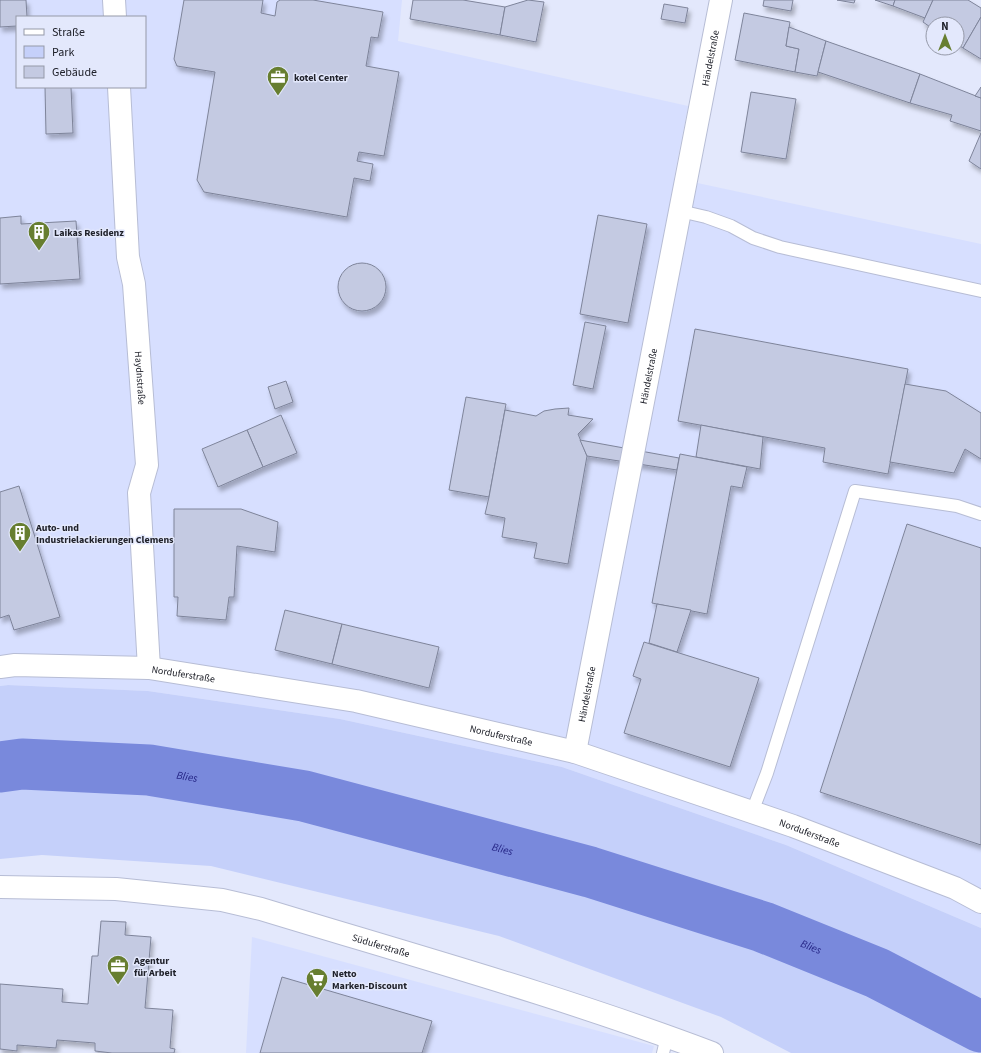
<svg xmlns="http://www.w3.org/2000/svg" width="981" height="1053" font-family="'Source Sans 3',sans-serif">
	<defs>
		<filter id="shadow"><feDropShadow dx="2.5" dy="4.5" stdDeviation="2" flood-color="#0004"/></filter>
	</defs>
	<rect width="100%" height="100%" fill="#e3e8fc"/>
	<g fill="#d7dfff" fill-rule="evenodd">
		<path d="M0 0H402L398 41 688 106 674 178 981 244V928L786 845 562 767 340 719 148 691 8 685 0 686ZM17 17H145V87H17Z"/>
		<path d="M252 937 654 1046 652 1053H246Z"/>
	</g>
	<path fill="#c5d0fa" d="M8 685 148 691 340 719 562 767 786 845 981 928V1053H791L721 1017 499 936 211 866 42 855 0 859V686Z"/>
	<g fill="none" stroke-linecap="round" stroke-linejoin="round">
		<path stroke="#7989dc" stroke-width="51" id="s1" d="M0 767 22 764 149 770 304 796 590 872 763 927 877 973 981 1027"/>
	</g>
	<g fill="#c4cae2" stroke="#7e849a" filter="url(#shadow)">
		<path d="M0 0H26L27 17H17V26L0 27Z"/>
		<path d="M184 0H263L261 13 275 16 277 2 280 0H313L383 12 378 38 371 37 366 66 399 72 384 156 359 152 357 161 373 164 370 181 354 178 347 217 204 192 197 180 215 72 177 66 174 59Z"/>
		<path d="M413 0H463L505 7 500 35 410 19Z"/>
		<path d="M528 0 544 2 536 42 500 35 505 7Z"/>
		<path d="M764 0H793L791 11 763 6Z"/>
		<path d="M837 0H855L854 3Z"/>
		<path d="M875 0H895L893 6Z"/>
		<path d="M895 0H933L925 18 893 6Z"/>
		<path d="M933 0H968L981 8V17L963 48 957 44V24H933V29L923 22Z"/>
		<path d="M664 4 688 8 685 23 661 19Z"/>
		<path d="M744 13 790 22 786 46 799 49 795 72 735 60Z"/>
		<path d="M981 17V59L963 48Z"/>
		<path d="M789 27 826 41 817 76 795 72 799 49 786 46Z"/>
		<path d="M826 41 920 74 910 103 818 72Z"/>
		<path d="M920 74 981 98V131L950 121 952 115 910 103Z"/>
		<path d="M45 87H71L73 133 46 134Z"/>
		<path d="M981 87V98L975 96Z"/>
		<path d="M751 92 796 99 786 159 741 152Z"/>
		<path d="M981 133V169L969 161Z"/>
		<path d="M598 215 647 224 628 323 580 314Z"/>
		<path d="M21 216V224L76 221 80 279 0 284V218Z"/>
		<circle cx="362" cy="287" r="24"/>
		<path d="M585 322 606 326 593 389 573 385Z"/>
		<path d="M695 329 908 369 888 474 823 462 825 448 678 421Z"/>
		<path d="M286 381 293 402 275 409 268 387Z"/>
		<path d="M905 384 946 391 981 413V459L965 449 954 473 890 462Z"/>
		<path d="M466 397 506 404 489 497 449 490Z"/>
		<path d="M569 408 568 415 593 419 578 434 587 456 568 564 534 558 537 543 502 537 505 518 485 514 489 497 505 410 536 416 544 411 555 409Z"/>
		<path d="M281 415 297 453 263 467 247 430Z"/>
		<path d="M701 425 763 437 760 469 696 457Z"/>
		<path d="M247 430 263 467 218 487 202 449Z"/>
		<path d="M580 440 679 458 677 470 587 456Z"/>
		<path d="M680 454 747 467 742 488 731 486 707 614 652 603Z"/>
		<path d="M19 486 60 617 14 630 9 615 0 618V492Z"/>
		<path d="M174 509H241L278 522 275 552 237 546 234 597H229L226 620 177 616 178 597H174Z"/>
		<path d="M907 524 981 548V845L820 792Z"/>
		<path d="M657 604 691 610 677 652 649 643Z"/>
		<path d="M285 610 342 624 332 664 275 650Z"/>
		<path d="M342 624 439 647 429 688 332 664Z"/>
		<path d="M644 642 759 678 730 767 624 733 641 679 633 676Z"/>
		<path d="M101 921 126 922 125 935 151 937 145 1008 173 1010 170 1048 175 1049 174 1053H112L95 1051V1043L57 1040 56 1048 17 1045V1051L0 1049V984L63 989 62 1002 88 1004 92 956H98Z"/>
		<path d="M282 977 432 1021 422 1053H260Z"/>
	</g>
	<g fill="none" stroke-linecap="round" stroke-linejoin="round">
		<g stroke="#b7bdd5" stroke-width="14">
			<g id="service">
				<path d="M680 211 706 217 731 226 753 238 780 247 981 291"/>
				<path d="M752 812 767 773 855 491 957 506 981 514"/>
				<path d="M663 1053 667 1036"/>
			</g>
		</g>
		<g stroke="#b7bdd5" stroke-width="24">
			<g id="minor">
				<path d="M114 0 115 17"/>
				<path id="s2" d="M119 87 128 257 134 284 147 465 139 493 149 668"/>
				<path id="s3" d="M0 667 15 665 149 668 356 701 575 752 793 826 955 888 981 902"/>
				<path id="s4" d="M575 752 721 0"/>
			</g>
		</g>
		<g stroke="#b7bdd5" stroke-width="24">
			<g id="secondary">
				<path id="s5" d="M0 887 116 889 222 900 261 909C412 955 564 997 712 1053"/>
			</g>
		</g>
		<use href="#service" stroke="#fff" stroke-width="12"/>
		<use href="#minor" stroke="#fff" stroke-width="22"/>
		<use href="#secondary" stroke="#fff" stroke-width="22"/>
	</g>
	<defs>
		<g id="office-pin" transform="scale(1.15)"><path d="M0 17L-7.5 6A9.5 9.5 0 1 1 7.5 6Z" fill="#677e30" stroke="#e3e8fc"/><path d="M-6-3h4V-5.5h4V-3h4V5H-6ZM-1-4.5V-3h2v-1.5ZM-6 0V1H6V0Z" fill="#fff"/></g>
		<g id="building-pin" transform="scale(1.15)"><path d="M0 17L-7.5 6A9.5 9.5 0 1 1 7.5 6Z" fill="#677e30" stroke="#e3e8fc"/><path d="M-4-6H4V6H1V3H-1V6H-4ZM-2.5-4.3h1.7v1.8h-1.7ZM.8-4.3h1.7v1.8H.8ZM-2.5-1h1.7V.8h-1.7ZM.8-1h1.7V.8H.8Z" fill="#fff"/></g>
		<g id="supermarket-pin" transform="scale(1.15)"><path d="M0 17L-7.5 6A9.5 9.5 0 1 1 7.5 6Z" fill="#677e30" stroke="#e3e8fc"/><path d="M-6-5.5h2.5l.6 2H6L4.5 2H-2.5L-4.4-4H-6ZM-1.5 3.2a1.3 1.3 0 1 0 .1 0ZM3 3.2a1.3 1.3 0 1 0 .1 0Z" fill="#fff"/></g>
	</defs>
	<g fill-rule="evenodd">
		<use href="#office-pin" x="278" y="77"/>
		<use href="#building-pin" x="39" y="232"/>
		<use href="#building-pin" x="20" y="533"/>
		<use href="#office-pin" x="118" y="966"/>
		<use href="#supermarket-pin" x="317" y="979"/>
	</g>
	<g text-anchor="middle" stroke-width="3" stroke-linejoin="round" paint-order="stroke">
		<g font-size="10" fill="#20222b" stroke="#e3e8fc">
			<text dy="4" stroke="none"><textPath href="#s4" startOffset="707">Händelstraße</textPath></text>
			<text dy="4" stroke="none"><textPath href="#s4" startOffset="383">Händelstraße</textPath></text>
			<text dy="4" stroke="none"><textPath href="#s2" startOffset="292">Haydnstraße</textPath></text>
			<text dy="4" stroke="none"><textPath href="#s3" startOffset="184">Norduferstraße</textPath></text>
			<text dy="4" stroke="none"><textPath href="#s4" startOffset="59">Händelstraße</textPath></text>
			<text dy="4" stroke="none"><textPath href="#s3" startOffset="508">Norduferstraße</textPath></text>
			<text dy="4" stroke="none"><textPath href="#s3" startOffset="832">Norduferstraße</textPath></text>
			<text dy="4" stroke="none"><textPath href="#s5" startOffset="388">Süduferstraße</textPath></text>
		</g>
		<g font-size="10" font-weight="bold" fill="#20222b" stroke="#e3e8fc" text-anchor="start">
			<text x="294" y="81">kotel Center</text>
			<text x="54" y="236">Laikas Residenz</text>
			<text x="36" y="531">Auto- und<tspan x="36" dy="12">Industrielackierungen Clemens</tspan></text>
			<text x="134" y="964">Agentur<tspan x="134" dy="12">für Arbeit</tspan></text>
			<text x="332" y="977">Netto<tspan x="332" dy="12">Marken-Discount</tspan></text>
		</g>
		<g font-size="11" font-style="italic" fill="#252585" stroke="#e3e8fc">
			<text dy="4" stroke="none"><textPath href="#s1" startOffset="188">Blies</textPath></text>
			<text dy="4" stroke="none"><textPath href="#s1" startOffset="512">Blies</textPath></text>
			<text dy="4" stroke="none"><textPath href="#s1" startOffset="836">Blies</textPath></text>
		</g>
	</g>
	<rect x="16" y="16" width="130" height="72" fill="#e3e8fc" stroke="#9599a8"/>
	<rect x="24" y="29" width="20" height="6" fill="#ffffff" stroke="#9599a8"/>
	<text x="52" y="36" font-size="12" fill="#20222b">Straße</text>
	<rect x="24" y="46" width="20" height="12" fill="#c5d0fa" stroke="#9599a8"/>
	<text x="52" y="56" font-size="12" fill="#20222b">Park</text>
	<rect x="24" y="66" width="20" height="12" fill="#c4cae2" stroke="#9599a8"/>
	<text x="52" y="76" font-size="12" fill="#20222b">Gebäude</text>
	<g transform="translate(945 36)"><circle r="19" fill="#e3e8fc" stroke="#9599a8"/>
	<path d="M0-3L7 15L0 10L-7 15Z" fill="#677e30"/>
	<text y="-6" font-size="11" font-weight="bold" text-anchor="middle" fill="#20222b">N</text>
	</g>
</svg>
